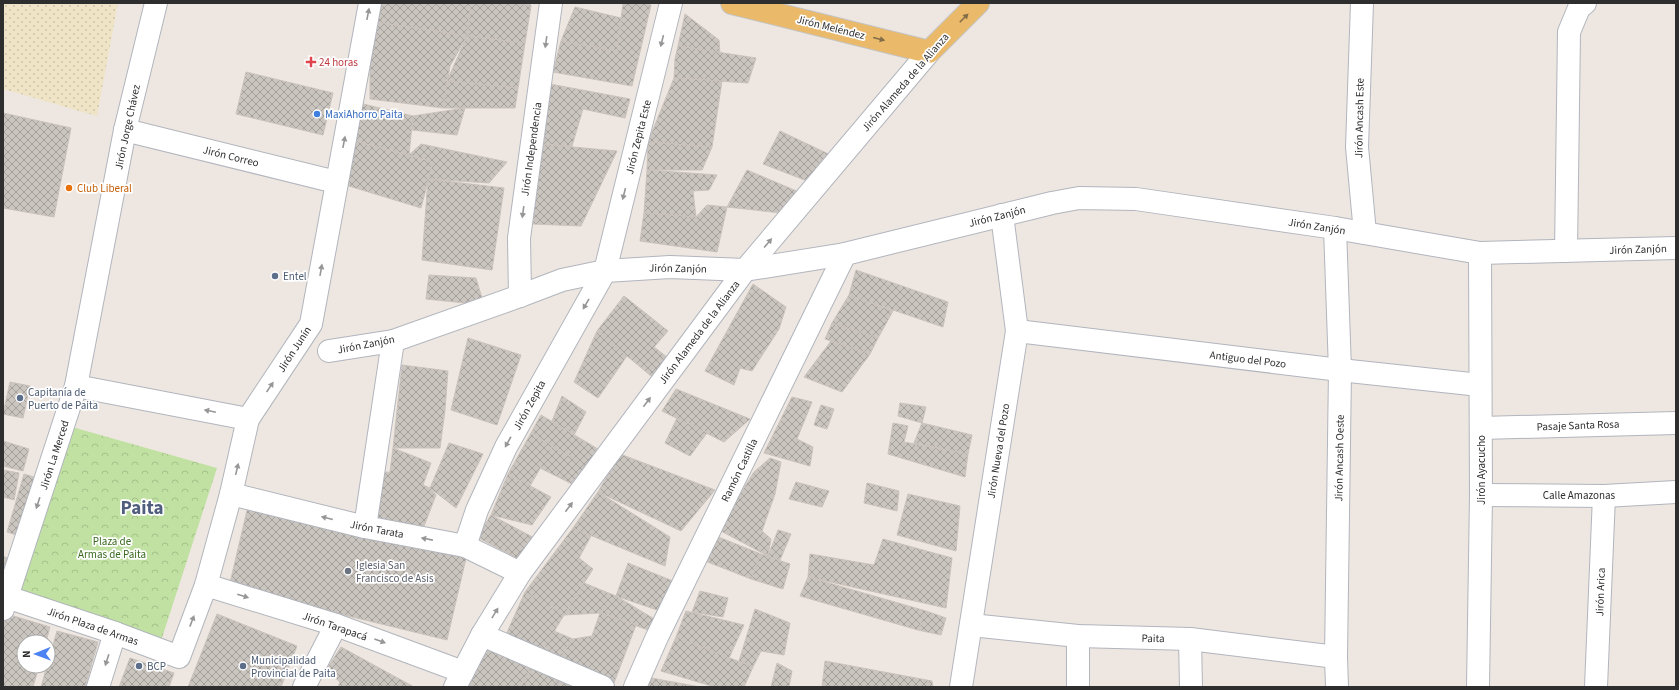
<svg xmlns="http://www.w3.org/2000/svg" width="1679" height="690" font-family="'Source Sans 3',sans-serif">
	<defs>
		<pattern id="forest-crowns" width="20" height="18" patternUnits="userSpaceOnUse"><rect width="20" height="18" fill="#c0e1a1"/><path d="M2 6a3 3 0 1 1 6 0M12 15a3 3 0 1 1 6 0" fill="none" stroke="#a5c18b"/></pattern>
		<pattern id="sand-dots" width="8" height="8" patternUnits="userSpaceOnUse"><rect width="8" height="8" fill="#f0e4c7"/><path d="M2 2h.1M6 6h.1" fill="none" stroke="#cec4ab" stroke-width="1.8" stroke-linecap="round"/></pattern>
		<pattern id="building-cross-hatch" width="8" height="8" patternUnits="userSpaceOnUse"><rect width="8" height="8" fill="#cac5bf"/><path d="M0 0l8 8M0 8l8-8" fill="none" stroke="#a4a09c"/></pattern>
	</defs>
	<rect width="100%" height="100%" fill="#eee7e1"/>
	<path fill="url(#forest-crowns)" d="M72 427 217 468 160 644 16 595Z"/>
	<path fill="url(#sand-dots)" d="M3 3H118L97 116 3 89Z"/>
	<g fill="url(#building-cross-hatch)" stroke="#cac2bb">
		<path d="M373 3H471L467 36 370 21Z"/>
		<path d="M471 3H513L531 6 525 43 467 36Z"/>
		<path d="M513 3H530L531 6Z"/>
		<path d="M623 3H643L651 5 632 86 553 72 561 41 617 51Z"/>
		<path d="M575 7 621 18 617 51 561 41Z"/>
		<path d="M685 14 719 40 720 54 678 46Z"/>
		<path d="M370 21 467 36 450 66 443 108 370 99Z"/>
		<path d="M467 36 525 43 518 88 447 81Z"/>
		<path d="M678 46 756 58 748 83 674 78 675 59Z"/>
		<path d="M246 72 333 93 323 135 236 114Z"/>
		<path d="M674 78 722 81 712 147 648 142Z"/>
		<path d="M447 81 518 88 515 108H443Z"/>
		<path d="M550 84 630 99 625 118 583 109 572 146 540 144Z"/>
		<path d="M355 102 413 116 409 155 347 139Z"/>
		<path d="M465 108 457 135 412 130 413 116Z"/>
		<path d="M3 113 71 128 54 217 3 208Z"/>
		<path d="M780 131 837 158 815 184 763 164Z"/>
		<path d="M347 139 433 162 421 208 339 183Z"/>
		<path d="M648 142 712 147 702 170H647Z"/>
		<path d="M421 144 507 162 489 183 428 179 433 162 409 155Z"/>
		<path d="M540 144 617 151 581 226 533 224Z"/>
		<path d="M647 170 717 175 709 190 693 191 696 217 644 213Z"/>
		<path d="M747 170 806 195 790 214 727 207Z"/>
		<path d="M428 179 504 188 492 270 422 260Z"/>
		<path d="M707 205 727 207 717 252 640 241 644 213 696 217Z"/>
		<path d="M856 270 948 302 943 327 849 295Z"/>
		<path d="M429 275 476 278 484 305 426 299Z"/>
		<path d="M753 284 786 307 779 329 752 371 740 368 734 385 705 371Z"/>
		<path d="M849 295 893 311 878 338 832 323Z"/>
		<path d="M624 296 668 331 654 347 672 361 657 381 597 331Z"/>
		<path d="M832 323 878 338 870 354 825 339Z"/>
		<path d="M597 331 627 356 598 398 574 382Z"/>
		<path d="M468 338 521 355 497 425 451 410Z"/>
		<path d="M831 341 870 354 842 392 804 377Z"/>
		<path d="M402 365 448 371 445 410 440 448H393Z"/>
		<path d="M10 382 30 386 23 418 3 414Z"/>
		<path d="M676 389 750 419 724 442 662 411Z"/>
		<path d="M562 396 586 412 574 435 552 421Z"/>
		<path d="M792 397 812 402 797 439 813 447 810 466 764 453Z"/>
		<path d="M900 403 926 407 922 423 898 416Z"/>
		<path d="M821 405 834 409 827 429 814 425Z"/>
		<path d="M541 415 603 452 591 470 531 433Z"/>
		<path d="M677 418 707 433 690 456 665 443Z"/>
		<path d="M893 423 908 426 904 442 968 454 965 477 888 454Z"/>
		<path d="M922 423 972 435 968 454 914 443Z"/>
		<path d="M531 433 553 446 530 486 508 474Z"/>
		<path d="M3 441 29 449 23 471 3 466Z"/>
		<path d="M449 443 483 454 456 508 430 488Z"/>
		<path d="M553 446 591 470 578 487 540 468Z"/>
		<path d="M393 448 431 463 423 485 430 488 436 495 421 534 368 522 375 473 390 472Z"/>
		<path d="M620 454 715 490 681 531 598 492Z"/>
		<path d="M770 458 781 462 775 494 762 531 771 539 768 556 721 531 739 496 754 472Z"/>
		<path d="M3 470 19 473 14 500 3 497Z"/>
		<path d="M24 474 37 478 20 536 7 532Z"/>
		<path d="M508 474 551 497 532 525 491 515Z"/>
		<path d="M796 482 829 491 822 507 789 499Z"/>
		<path d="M867 483 899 491 897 511 864 503Z"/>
		<path d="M598 492 670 537 665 566 573 528Z"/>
		<path d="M908 494 960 506 956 551 897 535Z"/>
		<path d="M249 502 467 554 447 640 229 587Z"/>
		<path d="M491 515 540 541 524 562 477 537Z"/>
		<path d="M573 528 591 536 579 558 593 569 564 615 525 592Z"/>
		<path d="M778 530 791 534 780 560 768 556Z"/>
		<path d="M716 536 761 554 751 579 705 561Z"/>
		<path d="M883 539 952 558 946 608 808 577 810 554 874 565Z"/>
		<path d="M761 554 790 564 783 589 751 579Z"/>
		<path d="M3 556 7 558 3 569Z"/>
		<path d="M628 563 673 581 660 611 616 596Z"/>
		<path d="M808 577 926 611 918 630 800 596Z"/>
		<path d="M584 583 616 596 600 613 564 615Z"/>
		<path d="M700 591 728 598 723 617 692 612Z"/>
		<path d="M525 592 564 615 543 650 505 637Z"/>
		<path d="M616 596 656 620 651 631 600 613Z"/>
		<path d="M755 609 790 623 784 655 761 651 753 667 739 661Z"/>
		<path d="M686 611 744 625 729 658 676 637Z"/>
		<path d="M926 611 946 618 941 635 918 630Z"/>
		<path d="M600 613 636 625 614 683 558 661 573 639 592 636Z"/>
		<path d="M7 614 50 627 46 642H24V666H39L33 687H3V627Z"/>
		<path d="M217 614 297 646 281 687H188Z"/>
		<path d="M57 631 98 642 85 687H41Z"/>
		<path d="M554 631 573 639 558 661 543 650Z"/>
		<path d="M676 637 753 667 744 687H715L661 671Z"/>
		<path d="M486 644 531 667 520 687H469Z"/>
		<path d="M341 647 414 687H338L340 682 326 670Z"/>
		<path d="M130 658 174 673 169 687H119Z"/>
		<path d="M825 661 932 681 933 687H822Z"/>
		<path d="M777 663 792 671 789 687H771Z"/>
		<path d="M531 667 571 687H520Z"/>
		<path d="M646 677 700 687H643Z"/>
	</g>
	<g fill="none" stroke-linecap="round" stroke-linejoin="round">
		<g stroke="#b1b5bd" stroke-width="24">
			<g id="minor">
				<path d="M1362 3 1357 147 1365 233"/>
				<path d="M125 130 336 182"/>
				<path d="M1335 228 1340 370 1336 657 1337 687"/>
				<path d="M1566 251 1569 32 1579 8 1585 3"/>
				<path d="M520 296 519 238 551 3"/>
				<path d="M1017 331 1340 370 1480 385"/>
				<path d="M329 351 393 341 520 296 562 280 605 271 670 267 745 270 845 254 1052 203 1079 198 1136 199 1335 228 1480 253 1676 248"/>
				<path d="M76 386 248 419"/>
				<path d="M1481 428 1676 423"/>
				<path d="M231 494 365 527 465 546 520 573"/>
				<path d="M1481 495 1604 496 1676 492"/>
				<path d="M365 527 393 341"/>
				<path d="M465 546 477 510 506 447 605 271 671 3"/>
				<path d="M206 585 336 625 463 672"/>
				<path d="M7 597 115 633 179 657 206 585 231 494 248 419 311 324 370 3"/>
				<path d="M3 609 76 386 125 130 156 3"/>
				<path d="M971 625 1078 636 1190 639 1336 657"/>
				<path d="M482 635 603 687"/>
				<path d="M1190 639 1191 687"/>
				<path d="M98 687 115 633"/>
				<path d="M304 687 336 625"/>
				<path d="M455 687 482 635 520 573 745 270 929 52"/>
				<path d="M635 687 657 637 845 254"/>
				<path d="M961 687 1017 331 1002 215"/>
				<path d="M1078 687V636"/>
				<path d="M1478 687 1481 495 1480 253"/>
				<path d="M1596 687 1604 496"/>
			</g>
		</g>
		<g stroke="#c4c4c4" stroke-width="24">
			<path id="major" d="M732 3 929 52 978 3"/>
		</g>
		<use href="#minor" stroke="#fff" stroke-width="22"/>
		<use href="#major" stroke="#eaba6a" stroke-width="22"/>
	</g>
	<defs><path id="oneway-solid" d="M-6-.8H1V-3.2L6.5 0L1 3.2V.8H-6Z"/></defs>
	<g fill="#969696">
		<use href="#oneway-solid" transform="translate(368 14) rotate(-79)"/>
		<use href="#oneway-solid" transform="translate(662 41) rotate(104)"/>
		<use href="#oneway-solid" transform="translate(546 42) rotate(98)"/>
		<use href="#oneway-solid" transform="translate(344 142) rotate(-79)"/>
		<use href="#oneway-solid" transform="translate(624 194) rotate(104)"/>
		<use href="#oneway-solid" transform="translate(523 212) rotate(98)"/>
		<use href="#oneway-solid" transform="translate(768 243) rotate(-50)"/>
		<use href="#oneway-solid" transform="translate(321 270) rotate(-80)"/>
		<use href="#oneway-solid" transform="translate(586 304) rotate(120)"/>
		<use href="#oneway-solid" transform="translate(270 387) rotate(-56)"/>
		<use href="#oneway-solid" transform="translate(647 402) rotate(-53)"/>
		<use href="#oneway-solid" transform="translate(210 411) rotate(-168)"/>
		<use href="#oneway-solid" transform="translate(508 442) rotate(119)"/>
		<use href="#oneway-solid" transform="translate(237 469) rotate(-77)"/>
		<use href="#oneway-solid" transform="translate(38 503) rotate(108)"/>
		<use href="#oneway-solid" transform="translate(569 507) rotate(-53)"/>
		<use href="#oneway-solid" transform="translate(327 518) rotate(-166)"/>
		<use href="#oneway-solid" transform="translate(427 539) rotate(-169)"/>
		<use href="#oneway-solid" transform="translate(243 596) rotate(17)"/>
		<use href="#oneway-solid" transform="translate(495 613) rotate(-59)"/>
		<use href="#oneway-solid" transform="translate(192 621) rotate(-69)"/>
		<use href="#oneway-solid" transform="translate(380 641) rotate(20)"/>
		<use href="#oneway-solid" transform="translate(107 660) rotate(108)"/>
	</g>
	<g fill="#836d49">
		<use href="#oneway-solid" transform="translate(964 18) rotate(-45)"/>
		<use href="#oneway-solid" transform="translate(879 39) rotate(14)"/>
	</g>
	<path fill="#e0444e" stroke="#fff" stroke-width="1.5" d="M309 56h4v4h4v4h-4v4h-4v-4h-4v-4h4z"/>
	<circle fill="#3f7fe0" stroke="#fff" stroke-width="1.5" cx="317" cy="114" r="4"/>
	<circle fill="#e8710a" stroke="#fff" stroke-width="1.5" cx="69" cy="188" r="4"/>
	<g fill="#5c6f8a" stroke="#fff" stroke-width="1.5">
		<circle cx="275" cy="276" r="4"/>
		<circle cx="20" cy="398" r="4"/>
		<circle cx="139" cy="666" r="4"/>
		<circle cx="243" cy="666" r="4"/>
	</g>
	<circle fill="#6b7280" stroke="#fff" stroke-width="1.5" cx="348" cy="571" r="4"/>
	<g text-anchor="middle" stroke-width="3.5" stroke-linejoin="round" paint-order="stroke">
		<g font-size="11" fill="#2e2e2e" stroke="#fff">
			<text transform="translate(831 27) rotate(14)" y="4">Jirón Meléndez</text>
			<text transform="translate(905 82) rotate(-49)" y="4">Jirón Alameda de la Alianza</text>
			<text transform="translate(1359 118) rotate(-89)" y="4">Jirón Ancash Este</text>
			<text transform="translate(127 127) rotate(-78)" y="4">Jirón Jorge Chávez</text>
			<text transform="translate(638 137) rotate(-76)" y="4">Jirón Zepita Este</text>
			<text transform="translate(531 149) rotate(-82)" y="4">Jirón Independencia</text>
			<text transform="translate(231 156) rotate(14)" y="4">Jirón Correo</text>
			<text transform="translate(997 216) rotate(-14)" y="4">Jirón Zanjón</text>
			<text transform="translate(1317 226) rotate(9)" y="4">Jirón Zanjón</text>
			<text transform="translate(1638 249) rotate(-2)" y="4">Jirón Zanjón</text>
			<text transform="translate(678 268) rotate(1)" y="4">Jirón Zanjón</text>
			<text transform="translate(699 332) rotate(-53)" y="4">Jirón Alameda de la Alianza</text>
			<text transform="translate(366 344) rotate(-11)" y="4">Jirón Zanjón</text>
			<text transform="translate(294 349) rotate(-57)" y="4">Jirón Junín</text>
			<text transform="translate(1248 359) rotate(7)" y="4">Antiguo del Pozo</text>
			<text transform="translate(529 405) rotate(-61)" y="4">Jirón Zepita</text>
			<text transform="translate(1578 425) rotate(-2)" y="4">Pasaje Santa Rosa</text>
			<text transform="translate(998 451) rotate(-81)" y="4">Jirón Nueva del Pozo</text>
			<text transform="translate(54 455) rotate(-72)" y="4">Jirón La Merced</text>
			<text transform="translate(1339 458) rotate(-89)" y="4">Jirón Ancash Oeste</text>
			<text transform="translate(739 470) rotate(-64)" y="4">Ramón Castilla</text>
			<text transform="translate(1481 470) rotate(-90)" y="4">Jirón Ayacucho</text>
			<text x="1579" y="499">Calle Amazonas</text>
			<text transform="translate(377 529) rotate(11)" y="4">Jirón Tarata</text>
			<text transform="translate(1600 592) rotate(-88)" y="4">Jirón Arica</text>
			<text transform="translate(93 626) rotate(19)" y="4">Jirón Plaza de Armas</text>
			<text transform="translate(335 626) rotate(19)" y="4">Jirón Tarapacá</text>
			<text transform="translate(1153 638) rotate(1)" y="4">Paita</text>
		</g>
		<g font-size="11" fill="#be3a42" stroke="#fff" text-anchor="start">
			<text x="319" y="66">24 horas</text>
		</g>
		<g font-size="11" fill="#366cbe" stroke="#fff" text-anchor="start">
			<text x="325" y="118">MaxiAhorro Paita</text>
		</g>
		<g font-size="11" fill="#c56008" stroke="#fff" text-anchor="start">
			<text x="77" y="192">Club Liberal</text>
		</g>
		<g font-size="11" fill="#4e5e75" stroke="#fff" text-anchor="start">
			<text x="283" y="280">Entel</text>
			<text x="28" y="396">Capitanía de<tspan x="28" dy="13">Puerto de Paita</tspan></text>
			<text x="251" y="664">Municipalidad<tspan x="251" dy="13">Provincial de Paita</tspan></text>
			<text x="147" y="670">BCP</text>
		</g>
		<g font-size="11" fill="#39691f" stroke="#fff">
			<text x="112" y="545">Plaza de<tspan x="112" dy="13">Armas de Paita</tspan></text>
		</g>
		<g font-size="11" fill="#5b616d" stroke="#fff" text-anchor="start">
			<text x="356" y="569">Iglesia San<tspan x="356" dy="13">Francisco de Asis</tspan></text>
		</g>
		<g font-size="19" font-weight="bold" fill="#505e7d" stroke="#fff">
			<text x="142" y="514">Paita</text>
		</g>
	</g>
	<rect width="1679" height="690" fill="none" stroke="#2e2e2e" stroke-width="8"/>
	<g transform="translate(36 654) rotate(269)"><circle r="19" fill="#ffffff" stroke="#ababab"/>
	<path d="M0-3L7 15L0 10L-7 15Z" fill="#4c82f1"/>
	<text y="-6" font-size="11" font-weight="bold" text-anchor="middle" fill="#2e2e2e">N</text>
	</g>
</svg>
